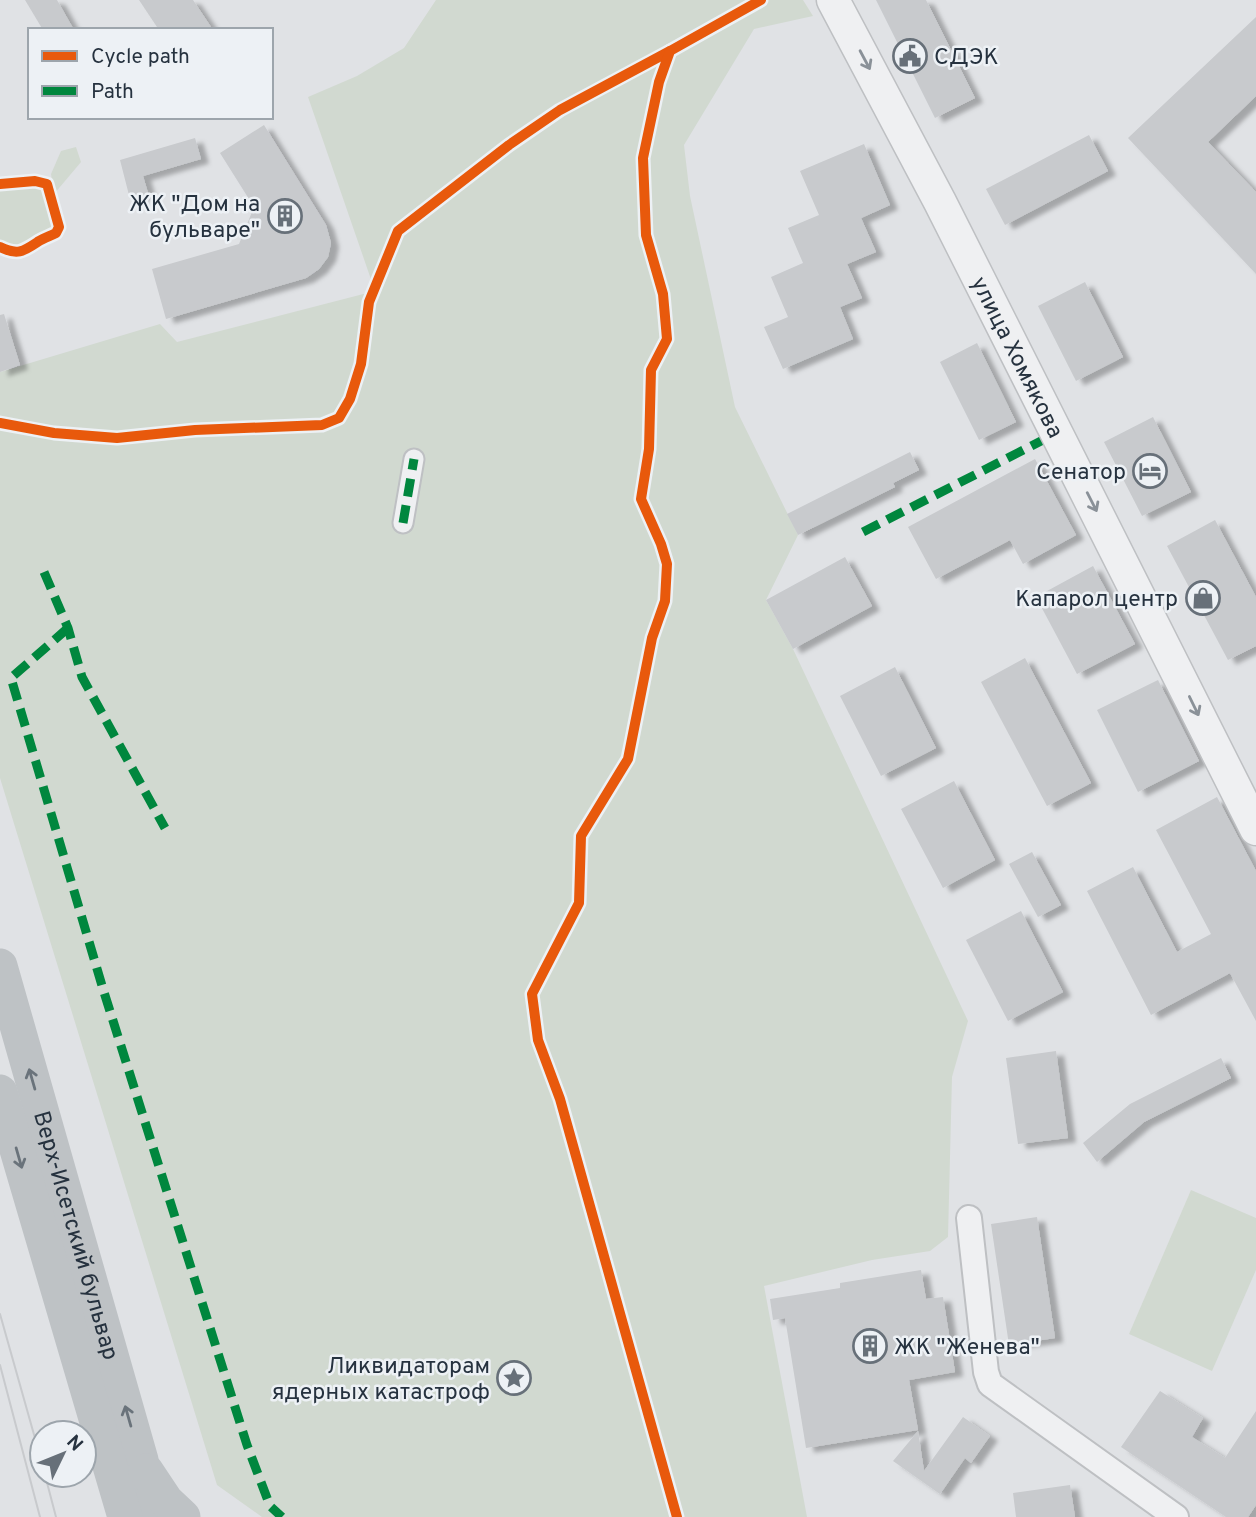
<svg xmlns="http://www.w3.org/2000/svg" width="1256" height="1517" font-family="Overpass,sans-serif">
	<defs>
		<filter id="shadow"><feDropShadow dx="8" dy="4.5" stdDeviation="2" flood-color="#0004"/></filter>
	</defs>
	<rect width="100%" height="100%" fill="#e0e2e5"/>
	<g fill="#d1d9d0">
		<path d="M436 0H803L813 16 754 29 684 145 690 196 735 407 798 535 766 600 793 649 968 1021 952 1077 948 1237 930 1251 872 1260 764 1286 807 1517H262L217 1485 0 778V372L160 324 177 342 375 291 308 97 357 76 404 48Z"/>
		<path d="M76 147 81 162 54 194 51 174 61 151Z"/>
		<path d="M35 185 45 187 48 192 55 227 53 231C48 233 41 234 37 238 21 248 20 253 0 244V187Z"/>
		<path d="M1191 1190 1256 1218V1270L1212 1371 1129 1334Z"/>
	</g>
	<g fill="#c8cacd" filter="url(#shadow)">
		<path d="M25 0H57L74 30H43Z"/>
		<path d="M139 0H193L213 30H159Z"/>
		<path d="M876 0H926L975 98 935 118Z"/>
		<path d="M1256 17V96L1208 142 1256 192V274L1128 138Z"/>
		<path d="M264 125 326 225 331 243 328 257 319 269 306 278 166 319 152 269 239 244 254 207 220 153Z"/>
		<path d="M1089 135 1108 171 1005 225 986 189Z"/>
		<path d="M195 138 201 159 143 176 148 193 130 199 120 160Z"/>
		<path d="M864 144 890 205 861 218 876 252 847 264 862 298 840 307 853 339 783 369 764 327 788 317 771 277 803 263 788 228 819 215 800 171Z"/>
		<path d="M1085 282 1123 357 1076 381 1038 306Z"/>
		<path d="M4 314 20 365 0 372V315Z"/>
		<path d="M977 343 1016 422 979 440 940 362Z"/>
		<path d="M1153 417 1191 492 1142 516 1104 442Z"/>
		<path d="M910 452 919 470 893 483 895 487 798 535 787 514Z"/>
		<path d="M1035 459 1076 535 1023 564 1010 540 936 579 908 527Z"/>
		<path d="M1215 520 1256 597V646L1228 660 1167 546Z"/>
		<path d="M845 557 872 606 793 649 766 600Z"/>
		<path d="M1093 566 1135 644 1077 674 1036 597Z"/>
		<path d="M1025 658 1091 783 1047 806 981 682Z"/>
		<path d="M895 667 936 748 881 776 840 696Z"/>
		<path d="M1158 680 1199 761 1138 792 1097 710Z"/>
		<path d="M954 781 995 860 943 888 901 809Z"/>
		<path d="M1217 797 1256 871V1021L1230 973 1151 1015 1087 891 1133 867 1177 952 1211 934 1156 830Z"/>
		<path d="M1032 852 1061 905 1038 917 1009 864Z"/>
		<path d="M1021 911 1063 992 1008 1021 966 940Z"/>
		<path d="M1056 1051 1068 1138 1018 1144 1006 1058Z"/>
		<path d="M1221 1058 1231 1078 1144 1122 1097 1162 1083 1143 1130 1104Z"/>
		<path d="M1037 1217 1055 1338 1009 1345 991 1224Z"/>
		<path d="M921 1270 926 1299 943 1297 955 1372 909 1380 918 1430 806 1448 785 1318 773 1320 770 1299 840 1288V1283Z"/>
		<path d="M1160 1391 1203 1418 1192 1437 1225 1458 1256 1411V1505L1248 1517H1226L1121 1447Z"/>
		<path d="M963 1417 990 1436 971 1463 965 1458 940 1494 893 1461 918 1431 924 1471Z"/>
		<path d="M1070 1485 1075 1517H1016L1013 1493Z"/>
	</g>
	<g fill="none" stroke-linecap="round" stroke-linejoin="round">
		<g stroke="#bec0c3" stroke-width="23">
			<path id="pedestrian" d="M403 523 414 459"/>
		</g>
		<g stroke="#bec0c3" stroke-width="28">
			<path id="minor" d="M969 1218 986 1372 990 1384 1176 1517"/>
		</g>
		<g stroke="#bec0c3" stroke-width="35">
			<g id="tertiary">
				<path id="s1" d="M833 0 940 202 1256 829"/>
			</g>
		</g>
		<use href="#pedestrian" stroke="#eff0f2" stroke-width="19"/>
		<use href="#minor" stroke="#eff0f2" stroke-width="24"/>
		<use href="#tertiary" stroke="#eff0f2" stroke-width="32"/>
		<g stroke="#bec2c5" stroke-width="35">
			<path id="s2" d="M0 966 141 1460 148 1517"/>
			<path d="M0 1092 125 1517"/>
			<path d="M146 1471 166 1501 183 1517"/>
		</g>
		<g stroke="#c8cacd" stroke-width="2">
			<path d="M0 1314 42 1463"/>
			<path d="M0 1365 40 1517"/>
			<path d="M45 1475 56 1517"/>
		</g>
		<g stroke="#00873e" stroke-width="9" stroke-dasharray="18 9" stroke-linecap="butt">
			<path d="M403 523 414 459"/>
			<path d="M863 532 1041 441"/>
			<path d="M44 572 68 628 82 677 165 828"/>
			<path d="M68 628 11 678 103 989 247 1445 270 1506 282 1517"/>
		</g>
		<g stroke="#edf1f5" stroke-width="15">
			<g id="cycleway">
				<path d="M0 184 35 181 47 184 59 227 56 233C50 236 44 238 39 241 24 251 18 256 0 247"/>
				<path d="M0 423 54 433 117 438 195 430 322 425 339 418 350 399 361 364 369 302 398 231 509 145 560 110 670 51"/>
				<path d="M677 1517 560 1099 538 1040 532 994 579 903 581 836 628 759 652 638 665 601 667 564 661 544 641 499 649 449 651 370 667 339 663 294 646 235 643 158 659 82 670 51 761 0"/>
			</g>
		</g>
		<use href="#cycleway" stroke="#e8590c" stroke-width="10"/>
	</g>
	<defs><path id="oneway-shaft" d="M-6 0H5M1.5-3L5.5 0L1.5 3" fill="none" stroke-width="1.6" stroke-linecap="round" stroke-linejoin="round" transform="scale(1.75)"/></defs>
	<g stroke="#8a9198">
		<use href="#oneway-shaft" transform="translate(865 60) rotate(62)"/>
		<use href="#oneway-shaft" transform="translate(1092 502) rotate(63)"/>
		<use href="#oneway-shaft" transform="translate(1194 706) rotate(64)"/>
	</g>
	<g stroke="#6a737b">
		<use href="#oneway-shaft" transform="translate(32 1079) rotate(-106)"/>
		<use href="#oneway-shaft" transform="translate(19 1158) rotate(74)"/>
		<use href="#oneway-shaft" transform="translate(128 1416) rotate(-106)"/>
	</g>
	<defs>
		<g id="civic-ring" transform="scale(1.75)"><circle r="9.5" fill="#edf1f5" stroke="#677079" stroke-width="1.5"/><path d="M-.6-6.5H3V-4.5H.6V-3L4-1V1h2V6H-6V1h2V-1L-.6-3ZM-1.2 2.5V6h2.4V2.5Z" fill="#677079"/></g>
		<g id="building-ring" transform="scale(1.75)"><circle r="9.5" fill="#edf1f5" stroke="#677079" stroke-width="1.5"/><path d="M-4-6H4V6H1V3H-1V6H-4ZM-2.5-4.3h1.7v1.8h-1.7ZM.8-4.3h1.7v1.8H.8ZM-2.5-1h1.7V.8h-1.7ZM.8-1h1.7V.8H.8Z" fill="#677079"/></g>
		<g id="hotel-ring" transform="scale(1.75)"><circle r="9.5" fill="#edf1f5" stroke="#677079" stroke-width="1.5"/><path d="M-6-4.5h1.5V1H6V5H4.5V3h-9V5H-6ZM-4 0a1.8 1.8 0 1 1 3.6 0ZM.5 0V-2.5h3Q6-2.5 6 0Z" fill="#677079"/></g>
		<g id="shop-ring" transform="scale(1.75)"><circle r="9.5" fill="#edf1f5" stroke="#677079" stroke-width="1.5"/><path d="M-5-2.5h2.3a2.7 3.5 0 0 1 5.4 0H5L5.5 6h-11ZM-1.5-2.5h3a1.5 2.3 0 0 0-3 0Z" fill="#677079"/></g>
		<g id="sight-ring" transform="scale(1.75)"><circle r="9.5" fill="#edf1f5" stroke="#677079" stroke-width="1.5"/><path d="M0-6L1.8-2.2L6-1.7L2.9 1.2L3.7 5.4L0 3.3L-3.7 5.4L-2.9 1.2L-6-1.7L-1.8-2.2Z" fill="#677079"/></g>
	</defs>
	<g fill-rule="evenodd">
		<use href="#civic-ring" x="910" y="56"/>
		<use href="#building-ring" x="285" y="216"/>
		<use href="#hotel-ring" x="1150" y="471"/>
		<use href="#shop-ring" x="1203" y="598"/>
		<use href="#building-ring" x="870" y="1346"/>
		<use href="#sight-ring" x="514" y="1378"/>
	</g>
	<g text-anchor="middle" stroke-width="5" stroke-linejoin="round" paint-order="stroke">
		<g font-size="23" fill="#26323f" stroke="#edf1f5" text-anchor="end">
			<text x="934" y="64" text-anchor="start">СДЭК</text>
			<text x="260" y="211">ЖК "Дом на<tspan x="260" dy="26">бульваре"</tspan></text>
			<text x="1126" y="479">Сенатор</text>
			<text x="1178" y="606">Капарол центр</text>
			<text x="894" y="1354" text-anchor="start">ЖК "Женева"</text>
			<text x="490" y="1373">Ликвидаторам<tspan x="490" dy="26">ядерных катастроф</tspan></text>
		</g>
		<g font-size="23" fill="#26323f" stroke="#edf1f5">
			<text dy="8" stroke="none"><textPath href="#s1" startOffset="402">улица Хомякова</textPath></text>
			<text dy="8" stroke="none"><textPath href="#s2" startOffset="280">Верх-Исетский бульвар</textPath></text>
		</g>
	</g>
	<rect x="28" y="28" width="245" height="91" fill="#edf1f5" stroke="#9da5ac" stroke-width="2"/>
	<rect x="42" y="51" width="35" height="10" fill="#e8590c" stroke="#9da5ac" stroke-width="2"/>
	<text x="91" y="63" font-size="21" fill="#26323f">Cycle path</text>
	<rect x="42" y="86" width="35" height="10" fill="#00873e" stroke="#9da5ac" stroke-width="2"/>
	<text x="91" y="98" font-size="21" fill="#26323f">Path</text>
	<g transform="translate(63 1454) rotate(47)"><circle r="33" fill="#edf1f5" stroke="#9da5ac" stroke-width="2"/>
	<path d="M0-5L12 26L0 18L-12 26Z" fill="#677079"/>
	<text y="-10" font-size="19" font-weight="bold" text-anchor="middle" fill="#26323f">N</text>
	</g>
</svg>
